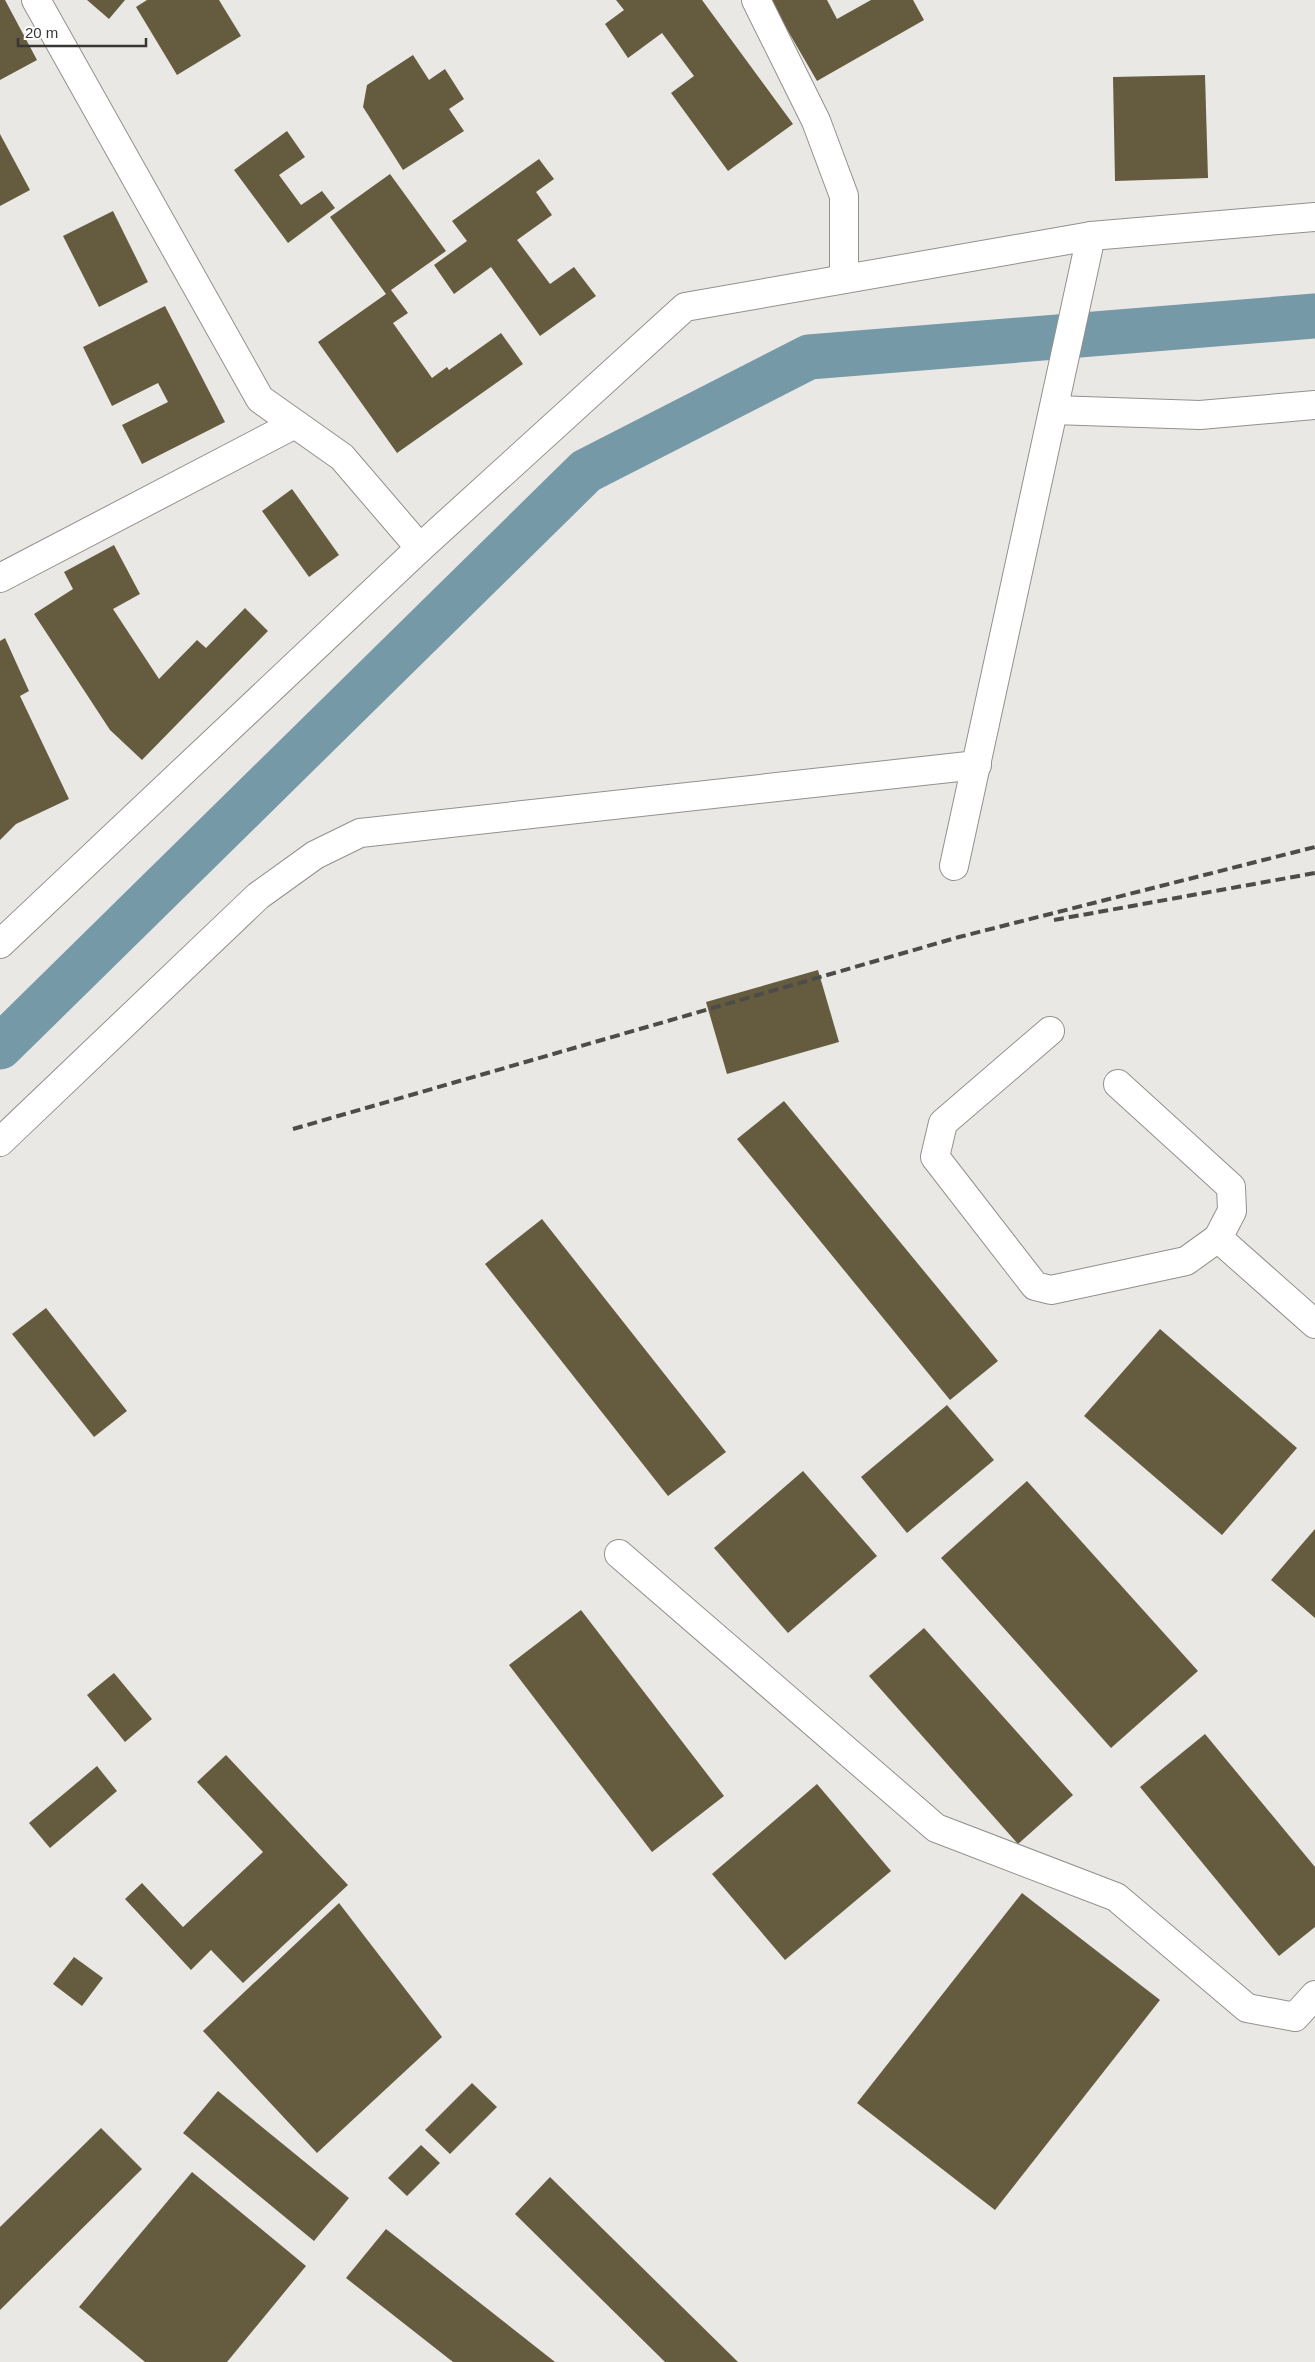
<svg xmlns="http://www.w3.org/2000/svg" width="1315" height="2362" font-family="Helvetica,sans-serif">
	<rect width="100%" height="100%" fill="#eae8e5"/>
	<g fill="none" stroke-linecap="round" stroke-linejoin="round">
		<path stroke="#7599a7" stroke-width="45" d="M0 1047 586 471 809 357 1315 316"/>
	</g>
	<g fill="#655b3e">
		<path d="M0 0H5L37 60 0 80Z"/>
		<path d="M87 0H125L109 19Z"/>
		<path d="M147 0H219L241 36 177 75 136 7Z"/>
		<path d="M616 0H702L793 124 728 171 671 93 694 76 662 33 628 58 605 24 624 10Z"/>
		<path d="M770 0H827L837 19 871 0H913L924 20 817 81Z"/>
		<path d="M413 55 429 80 445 69 464 99 449 109 464 131 403 170 363 107 367 85Z"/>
		<path d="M1205 75 1208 178 1115 181 1113 77Z"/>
		<path d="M287 131 305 157 279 175 301 205 322 191 335 208 288 243 234 170Z"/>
		<path d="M0 134 30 190 0 206Z"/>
		<path d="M539 159 554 179 536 192 552 215 517 240 550 284 574 267 596 296 540 336 491 267 454 294 434 265 467 241 452 221Z"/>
		<path d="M390 174 446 251 391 290 408 313 393 323 432 378 447 367 449 370 501 333 523 364 397 453 318 342 386 294 330 217Z"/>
		<path d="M113 211 148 282 99 307 63 236Z"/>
		<path d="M165 306 225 422 142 464 122 425 168 402 158 383 112 406 83 347Z"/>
		<path d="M292 489 339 555 309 577 262 511Z"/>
		<path d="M114 545 140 594 113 609 159 679 197 640 206 648 245 608 268 631 142 760 110 730 34 614 73 589 64 572Z"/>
		<path d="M5 638 29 691 20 696 69 799 16 824 0 840V641Z"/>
		<path d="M818 970 839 1042 727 1074 706 1002Z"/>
		<path d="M784 1101 998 1361 950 1400 737 1139Z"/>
		<path d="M542 1219 726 1452 668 1496 485 1264Z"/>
		<path d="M46 1308 127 1411 94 1437 12 1334Z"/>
		<path d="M1160 1329 1297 1448 1222 1535 1084 1416Z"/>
		<path d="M947 1405 994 1460 907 1533 861 1477Z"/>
		<path d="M803 1471 877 1556 788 1633 714 1548Z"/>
		<path d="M1027 1481 1198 1671 1111 1748 941 1558Z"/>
		<path d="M1315 1529V1618L1271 1580Z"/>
		<path d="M581 1610 724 1796 652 1852 509 1665Z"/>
		<path d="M924 1628 1073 1795 1018 1844 869 1676Z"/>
		<path d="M114 1673 152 1719 125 1742 87 1695Z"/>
		<path d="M1205 1734 1315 1867V1927L1279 1956 1140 1787Z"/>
		<path d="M226 1755 348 1885 243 1983 211 1950 191 1970 125 1899 142 1883 183 1927 263 1852 197 1782Z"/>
		<path d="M97 1766 117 1791 50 1848 29 1823Z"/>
		<path d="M817 1784 891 1871 785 1960 712 1874Z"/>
		<path d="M1022 1893 1160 2000 995 2210 857 2103Z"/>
		<path d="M339 1903 442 2037 317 2153 203 2031Z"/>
		<path d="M74 1957 103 1978 82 2006 53 1984Z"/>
		<path d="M472 2083 497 2107 450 2154 425 2130Z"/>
		<path d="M218 2091 349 2198 314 2241 183 2133Z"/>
		<path d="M101 2128 142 2169 0 2310V2227Z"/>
		<path d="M421 2145 440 2163 407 2196 388 2178Z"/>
		<path d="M192 2172 306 2266 227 2362H145L79 2307Z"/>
		<path d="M550 2177 738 2362H665L515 2214Z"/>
		<path d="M386 2229 555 2362H453L346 2278Z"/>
	</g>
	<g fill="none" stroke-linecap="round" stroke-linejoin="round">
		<g stroke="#92918d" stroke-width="30">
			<g id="minor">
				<path d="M36 0 260 399 342 457 420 548"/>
				<path d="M756 0 816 121 844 196V279"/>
				<path d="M1054 410 1200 415 1315 405"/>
				<path d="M0 578 295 424"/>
				<path d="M954 866 1091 236"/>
				<path d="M0 944 420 548 685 307 1091 236 1315 217"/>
				<path d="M1050 1031 943 1123 935 1157 1035 1286 1051 1290 1186 1261 1218 1238 1232 1211 1231 1187 1118 1084"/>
				<path d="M0 1142 258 896 315 855 360 833 977 765"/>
				<path d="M1218 1238 1315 1324"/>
				<path d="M619 1554 936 1828 1116 1897 1247 2008 1295 2017 1315 1995"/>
			</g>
		</g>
		<use href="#minor" stroke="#fff" stroke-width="28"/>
		<g stroke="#4d4c4b" stroke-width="4" stroke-dasharray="10 5" stroke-linecap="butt">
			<path d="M1054 920 1315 873"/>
			<path d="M293 1129 959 937 1315 847"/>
		</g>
	</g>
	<path d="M18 38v8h128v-8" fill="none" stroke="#373635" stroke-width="2.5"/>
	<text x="25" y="38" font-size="15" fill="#373635" stroke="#ffffff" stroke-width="4" paint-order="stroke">20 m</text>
</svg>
